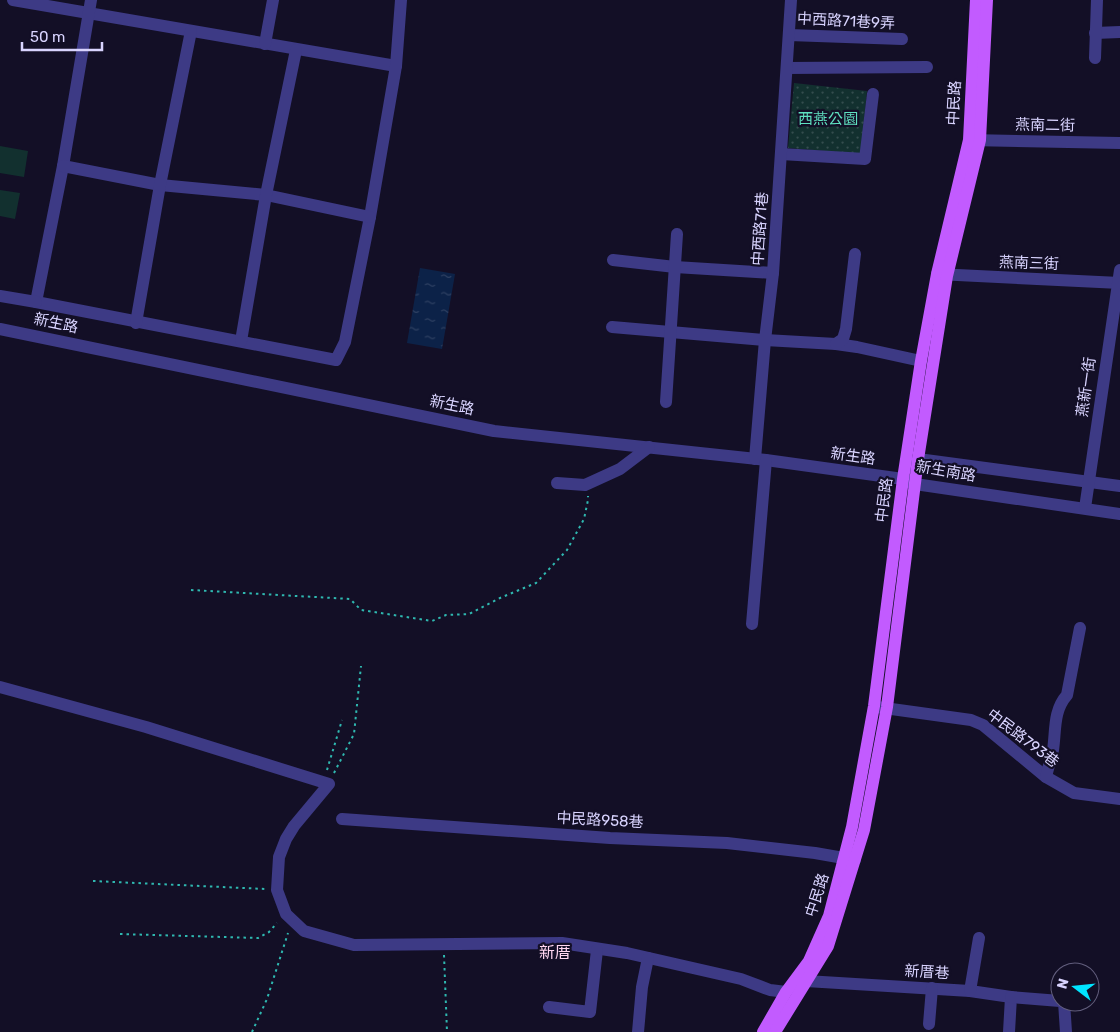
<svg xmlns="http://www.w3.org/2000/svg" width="1120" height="1032" font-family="Rubik,'Noto Sans TC',sans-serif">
	<defs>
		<pattern id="park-dots" width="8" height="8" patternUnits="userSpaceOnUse" patternTransform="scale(1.25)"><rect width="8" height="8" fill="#12302f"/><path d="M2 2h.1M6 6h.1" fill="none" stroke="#344d4e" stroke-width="1.8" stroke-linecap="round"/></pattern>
		<pattern id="water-ripples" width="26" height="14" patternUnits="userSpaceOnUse" patternTransform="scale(1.25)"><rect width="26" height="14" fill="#0c2248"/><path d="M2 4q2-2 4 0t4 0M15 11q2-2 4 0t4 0" fill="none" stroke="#2f4163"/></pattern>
	</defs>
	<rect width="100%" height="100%" fill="#130f26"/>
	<path fill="url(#park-dots)" d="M794 83 867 91 861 154 788 148Z"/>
	<g fill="#12302f">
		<path d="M0 146 28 151 24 177 0 173Z"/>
		<path d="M0 190 20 193 15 219 0 216Z"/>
	</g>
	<path fill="url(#water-ripples)" d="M420 268 455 274 442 349 407 343Z"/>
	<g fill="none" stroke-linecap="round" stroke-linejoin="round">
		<g stroke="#2fb8b0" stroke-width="2" stroke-dasharray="2.5 4" stroke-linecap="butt">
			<path d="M191 590 350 599 361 610 432 621 446 615 469 614 500 598 536 583 567 550 584 519 588 500V496"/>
			<path d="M327 770 342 720"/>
			<path d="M334 773 354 734 361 666"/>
			<path d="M93 881 265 889"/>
			<path d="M120 934 258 938 269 932 277 923"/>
			<path d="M444 955 447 1032"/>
			<path d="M252 1032 267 999 288 933"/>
		</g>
		<g stroke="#3d3a85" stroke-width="12">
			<path d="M13 0 396 66"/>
			<path d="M91 0 63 166 36 302 336 360 345 342 370 217 396 66 401 0"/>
			<path d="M1095 33 1120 32"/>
			<path d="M789 35 902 39"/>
			<path d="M265 44 273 0"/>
			<path d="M1095 58 1097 0"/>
			<path d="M787 68 927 67"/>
			<path d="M969 140 1120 143"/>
			<path d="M781 154 865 159 873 94"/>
			<path d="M63 166 160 185 266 195 370 217"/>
			<path d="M613 260 675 267 773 273"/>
			<path d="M937 274 1120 283"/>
			<path d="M0 296 36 302"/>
			<path d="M136 323 160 185 191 31"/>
			<path d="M612 327 765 340 836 344 857 347 921 361"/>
			<path d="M0 329 494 431 766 460 903 479 915 484 1120 514"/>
			<path d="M241 341 266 195 296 50"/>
			<path d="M836 344 843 339 846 329 855 254"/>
			<path d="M666 402 677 234"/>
			<path d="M755 459 765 340 773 273 791 0"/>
			<path d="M912 467 918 459 1120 486"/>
			<path d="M557 483 585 485 620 469 649 447"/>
			<path d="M1085 508 1120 270"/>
			<path d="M752 624 766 460"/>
			<path d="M0 687 146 727 329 784 294 826 286 839 279 857 277 890 286 914 304 931 354 945 562 943 627 953 741 979 770 990 786 992 806 981 970 991 1011 997 1009 1032"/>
			<path d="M877 707 971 720 983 725 1046 777 1074 793 1120 799"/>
			<path d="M1046 777C1048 768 1051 759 1053 750 1056 730 1053 711 1067 695L1080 628"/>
			<path d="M342 819 610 838 727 843 815 853 855 860"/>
			<path d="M970 991 979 938"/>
			<path d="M1011 997 1060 1001"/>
			<path d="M1064 1002 1066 1032"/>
			<path d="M549 1007 590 1012 597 950"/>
			<path d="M929 1024 932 988"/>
			<path d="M638 1032 642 987 648 958"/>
		</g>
		<g stroke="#c25bff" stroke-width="12">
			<path d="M763 1032 786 992 809 961 829 916 852 827 874 706 903 479 921 361 937 274 969 140 976 0"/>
			<path d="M775 1032 828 946 864 830 887 707 918 459 947 276 980 140 987 0"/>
		</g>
	</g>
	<g text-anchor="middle" stroke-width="4.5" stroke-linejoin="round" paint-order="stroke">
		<g font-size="15" fill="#d9d4ff" stroke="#130f26">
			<text transform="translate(846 21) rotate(3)" y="5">中西路71巷9弄</text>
			<text transform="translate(954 103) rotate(-87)" y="5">中民路</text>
			<text transform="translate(1045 125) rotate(1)" y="5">燕南二街</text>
			<text transform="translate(760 229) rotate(-86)" y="5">中西路71巷</text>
			<text transform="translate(1029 263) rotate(2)" y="5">燕南三街</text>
			<text transform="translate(56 323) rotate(12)" y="5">新生路</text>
			<text transform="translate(1086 387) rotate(-82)" y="5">燕新一街</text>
			<text transform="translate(452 405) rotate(12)" y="5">新生路</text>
			<text transform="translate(853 456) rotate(8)" y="5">新生路</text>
			<text transform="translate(946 471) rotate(10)" y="5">新生南路</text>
			<text transform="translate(884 500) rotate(-83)" y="5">中民路</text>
			<text transform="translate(1023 738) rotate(37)" y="5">中民路793巷</text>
			<text transform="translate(600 820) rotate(3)" y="5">中民路958巷</text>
			<text transform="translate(817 895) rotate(-72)" y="5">中民路</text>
			<text transform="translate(927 972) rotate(3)" y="5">新厝巷</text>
		</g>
		<g font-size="15" fill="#5fe0c0" stroke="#130f26">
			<text x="828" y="124">西燕公園</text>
		</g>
		<g font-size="16" fill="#ffd6f0" stroke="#130f26">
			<text x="555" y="958">新厝</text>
		</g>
	</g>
	<g transform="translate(1075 987) rotate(286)"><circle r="24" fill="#130f26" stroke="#625e7d"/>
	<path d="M0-4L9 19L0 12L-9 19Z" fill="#00e5ff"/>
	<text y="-8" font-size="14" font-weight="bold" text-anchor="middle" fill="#d9d4ff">N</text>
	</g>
	<path d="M22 42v8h80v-8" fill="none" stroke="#d9d4ff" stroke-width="2.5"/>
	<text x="30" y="42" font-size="15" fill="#d9d4ff" stroke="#130f26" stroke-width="4" paint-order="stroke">50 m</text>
</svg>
